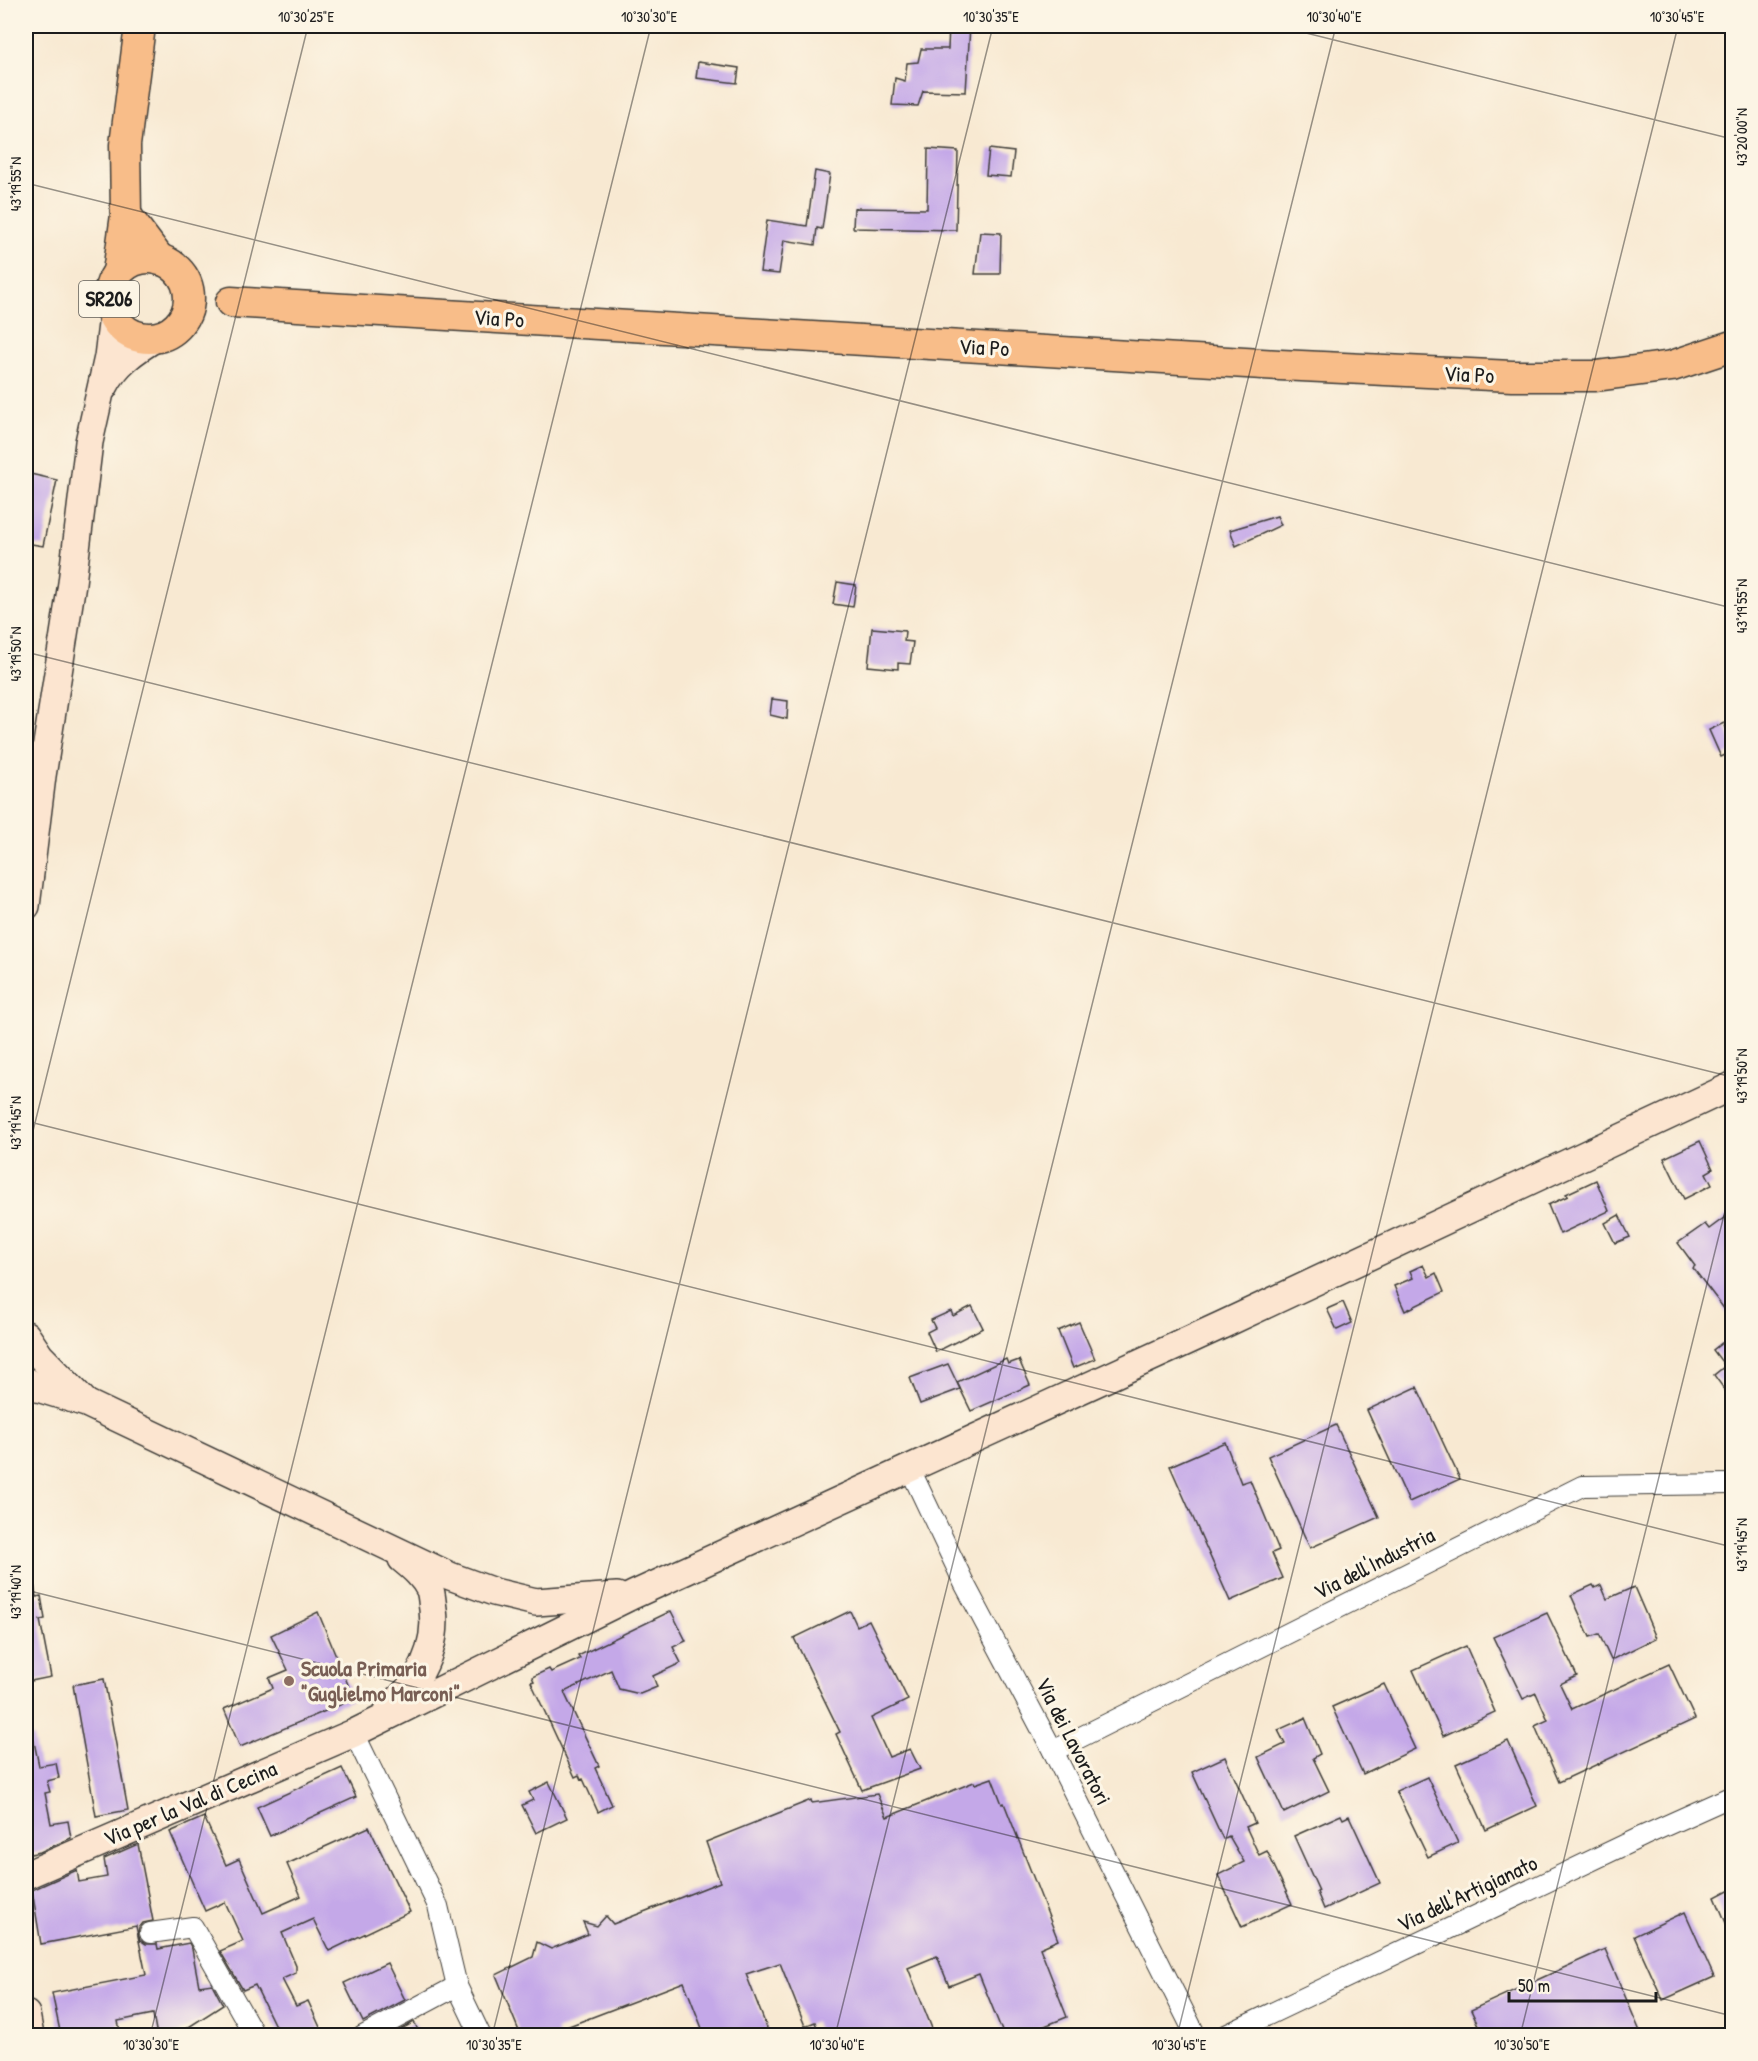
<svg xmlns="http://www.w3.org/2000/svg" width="1758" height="2061" font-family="'Patrick Hand',sans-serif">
	<rect width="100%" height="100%" fill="#fcf5e5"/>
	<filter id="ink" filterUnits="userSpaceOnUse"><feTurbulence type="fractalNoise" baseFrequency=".0167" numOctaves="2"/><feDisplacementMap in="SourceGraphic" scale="12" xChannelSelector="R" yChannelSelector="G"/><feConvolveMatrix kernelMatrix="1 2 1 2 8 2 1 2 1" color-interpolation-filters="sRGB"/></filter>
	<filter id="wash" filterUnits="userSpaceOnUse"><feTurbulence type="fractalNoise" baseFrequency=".008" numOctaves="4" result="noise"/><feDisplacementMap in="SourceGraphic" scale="24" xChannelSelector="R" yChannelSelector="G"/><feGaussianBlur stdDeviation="1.35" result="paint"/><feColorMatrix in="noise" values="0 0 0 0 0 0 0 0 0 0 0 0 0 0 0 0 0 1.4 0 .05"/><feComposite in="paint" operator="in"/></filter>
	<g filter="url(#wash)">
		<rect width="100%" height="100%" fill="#f8e9d2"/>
		<g id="blocks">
			<g fill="#c4a8e8">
				<path d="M949 26H970L966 92 923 91 918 106 892 105 895 78 905 81 907 63 918 62 921 49H948Z"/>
				<path d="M698 62 739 68 737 83 696 78Z"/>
				<path d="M928 149 958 151 956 230 853 228 854 208 927 209Z"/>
				<path d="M989 149 1014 152 1011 177 986 175Z"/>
				<path d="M815 171 830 174 822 229 817 228 815 245 784 240 779 274 760 272 767 220 807 226Z"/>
				<path d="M980 232 1001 233 1000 274H975Z"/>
				<path d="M26 473 57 480 43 546 26 543Z"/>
				<path d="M1277 516 1281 525 1236 546 1230 530Z"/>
				<path d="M837 582 856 585 853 607 833 604Z"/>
				<path d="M872 628 905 631 904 641 913 642 910 664 898 663V669L868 666Z"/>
				<path d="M772 699 788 701 787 719 770 715Z"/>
				<path d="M1724 723 1732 742V752L1721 757 1709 730Z"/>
				<path d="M1700 1141 1713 1169 1706 1173 1712 1185 1684 1199 1664 1158Z"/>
				<path d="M1596 1180 1609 1211 1560 1234 1548 1205 1568 1196 1566 1194Z"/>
				<path d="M1732 1212V1319L1693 1268 1695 1266 1678 1243 1705 1224 1709 1229Z"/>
				<path d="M1619 1215 1630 1237 1615 1243 1605 1223Z"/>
				<path d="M1423 1265 1429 1277 1436 1273 1444 1292 1405 1311 1394 1286 1413 1278 1410 1271Z"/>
				<path d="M1343 1302 1352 1323 1337 1330 1327 1309Z"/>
				<path d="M972 1306 983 1328 936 1352 927 1332 935 1328 931 1320 951 1311 953 1316Z"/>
				<path d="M1079 1322 1095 1359 1073 1368 1058 1331Z"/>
				<path d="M1732 1335V1400L1714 1375 1725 1366 1713 1350Z"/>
				<path d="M1006 1359 1008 1364 1019 1360 1030 1385 971 1411 957 1382Z"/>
				<path d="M948 1364 960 1389 920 1404 910 1378Z"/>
				<path d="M1417 1387 1460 1479 1409 1502 1367 1410Z"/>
				<path d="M1336 1425 1379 1517 1310 1548 1268 1456Z"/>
				<path d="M1225 1442 1241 1483 1250 1480 1279 1550 1272 1553 1283 1578 1230 1601 1170 1466Z"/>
				<path d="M34 1583 36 1597 41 1596 45 1619 40 1620 51 1677 26 1682V1584Z"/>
				<path d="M1593 1585 1595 1588 1601 1585 1607 1599 1634 1587 1656 1638 1611 1660 1599 1634 1590 1637 1571 1595Z"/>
				<path d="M671 1611 686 1641 673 1647 681 1663 653 1676 657 1687 640 1694 619 1689 611 1670 564 1692 599 1766 595 1768 612 1805 598 1812 583 1779 581 1780 579 1775 575 1777 531 1682 534 1681 532 1677 549 1669 551 1672 580 1659 578 1656Z"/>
				<path d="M850 1611 857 1626 869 1620 908 1700 871 1718 889 1757 910 1749 920 1769 862 1790 836 1734 840 1732 794 1638Z"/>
				<path d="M318 1612 354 1699 240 1747 224 1709 273 1688 269 1678 288 1670 271 1635Z"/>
				<path d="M1547 1613 1577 1676 1560 1684 1572 1709 1669 1664 1695 1719 1559 1782 1535 1726 1548 1720 1536 1693 1523 1699 1493 1637Z"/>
				<path d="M1466 1646 1495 1712 1443 1736 1413 1670Z"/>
				<path d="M104 1679 128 1810 96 1816 73 1685Z"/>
				<path d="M1384 1684 1415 1749 1363 1774 1332 1707Z"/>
				<path d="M1305 1718 1320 1754 1313 1758 1329 1791 1284 1813 1258 1757 1285 1744 1278 1730Z"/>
				<path d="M33 1737 39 1766 56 1763 59 1778 47 1781 50 1792 45 1793 51 1824 68 1821 71 1838 40 1852 26 1855V1738Z"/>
				<path d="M1508 1741 1537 1806 1486 1830 1456 1764Z"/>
				<path d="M1225 1757 1255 1823 1246 1827 1259 1855 1267 1851 1292 1904 1242 1927 1218 1875 1244 1862 1229 1836 1223 1839 1192 1772Z"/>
				<path d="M342 1768 356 1797 270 1836 257 1807Z"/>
				<path d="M1427 1777 1458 1843 1428 1857 1396 1791Z"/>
				<path d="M992 1778 1002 1804 1004 1803 1058 1940 1040 1948 1067 2017 1020 2036H1004L979 1974 949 1986 937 1956 908 1968 935 2036H820L815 2022 805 2026 780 1963 746 1974 770 2036H705L684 1982 556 2031 558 2036H521L496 1975 533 1957 537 1942 551 1949 588 1934 583 1922 597 1926 606 1916 613 1924 720 1882 706 1842 811 1800 812 1803 877 1794 887 1817 974 1782 975 1784Z"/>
				<path d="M549 1782 567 1818 536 1833 522 1805 533 1800 529 1792Z"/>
				<path d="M1341 1815 1343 1819 1349 1816 1380 1883 1324 1909 1317 1892 1319 1891 1294 1836Z"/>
				<path d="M204 1817 226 1865 239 1859 263 1913 301 1896 287 1864 369 1827 410 1912 329 1951 313 1919 282 1933 296 1966V1973L282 1979 296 2006 308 2001 324 2036H280L255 1985 243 1990 220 1951 243 1941 225 1902 205 1911 170 1832Z"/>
				<path d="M138 1844 153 1921 143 1923 139 1928 138 1934 140 1940 146 1944H157L158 1949 189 1943 192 1949 199 1986 212 1984 223 2005 175 2036H157L153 2014 118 2021 121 2036H61L52 1993 146 1975 136 1926 41 1944 32 1890 77 1870 79 1882 107 1877 104 1859Z"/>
				<path d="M1732 1888V1937L1715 1897Z"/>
				<path d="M1685 1912 1714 1977 1663 2000 1634 1936Z"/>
				<path d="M1605 1949 1642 2036H1483L1471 2010Z"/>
				<path d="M387 1963 405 2000 363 2022 344 1983Z"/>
				<path d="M414 2022 421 2036H389Z"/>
			</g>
		</g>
	</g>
	<g filter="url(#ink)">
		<use href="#blocks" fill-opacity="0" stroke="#3d3b37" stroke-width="1.5"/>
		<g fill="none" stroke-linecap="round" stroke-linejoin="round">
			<g stroke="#3d3b37" stroke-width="22">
				<g id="minor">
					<path d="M910 1469 964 1583 1053 1751 1196 2036"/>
					<path d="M354 1733 438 1906 457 1986 481 2036"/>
					<path d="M1053 1751 1582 1486 1732 1484"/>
					<path d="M150 1933 193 1927 255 2036"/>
					<path d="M363 2036 457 1986"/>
					<path d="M1224 2036 1643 1836 1732 1796"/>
				</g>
			</g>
			<g stroke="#3d3b37" stroke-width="30">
				<g id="secondary">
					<path d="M104 387C115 364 135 350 157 337"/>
					<path d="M26 906 42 776 72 583 89 442 108 357 113 316"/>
					<path d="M26 1335 40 1356 83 1400"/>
					<path d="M26 1381 38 1388 86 1403 450 1576 494 1592 536 1602 617 1596"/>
					<path d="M389 1707C420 1685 438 1646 433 1609 432 1603 432 1596 430 1590 424 1577 413 1568 402 1559"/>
					<path d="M26 1875 354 1733 633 1595 1222 1325 1732 1086"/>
					<path d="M26 2014 30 2036"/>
				</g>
			</g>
			<g stroke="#3d3b37" stroke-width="33">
				<g id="primary">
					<path d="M126 215 125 145 140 26"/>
					<circle cx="149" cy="298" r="40"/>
					<path d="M118 272 126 215 160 260"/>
					<path d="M231 302 1280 365 1512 376H1596L1672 366 1732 346"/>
				</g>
			</g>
			<use href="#minor" stroke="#fff" stroke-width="20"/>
			<use href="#secondary" stroke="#fce5d0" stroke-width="27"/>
			<use href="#primary" stroke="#f8bd89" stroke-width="30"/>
		</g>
	</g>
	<path fill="none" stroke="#1c1c1c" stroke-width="1.5" stroke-opacity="0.45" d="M1278 26 1732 139M26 183 1732 608M26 652 1732 1077M26 1121 1732 1547M26 1159 308 26M26 1590 1732 2016M150 2036 651 26M492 2036 993 26M835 2036 1336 26M1177 2036 1678 26M1520 2036 1732 1183"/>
	<circle fill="#8d6e63" stroke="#fcf5e5" stroke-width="2" cx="289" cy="1681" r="6"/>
	<g text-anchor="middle" stroke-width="6" stroke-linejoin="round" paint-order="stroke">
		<rect fill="#fcf5e5" stroke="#5f5d58" stroke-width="1.5" x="79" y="281" width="60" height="36" rx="4.5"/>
		<g font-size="21" font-weight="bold" fill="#1c1c1c">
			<text x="109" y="306">SR206</text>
		</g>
		<g font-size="22" fill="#1c1c1c" stroke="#fcf5e5">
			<text transform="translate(499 318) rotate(4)" y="8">Via Po</text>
			<text transform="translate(984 347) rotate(3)" y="8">Via Po</text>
			<text transform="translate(1469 374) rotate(3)" y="8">Via Po</text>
			<text transform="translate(1374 1563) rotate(-27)" y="8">Via dell'Industria</text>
			<text transform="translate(1074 1741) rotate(63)" y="8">Via dei Lavoratori</text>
			<text transform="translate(190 1803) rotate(-23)" y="8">Via per la Val di Cecina</text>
			<text transform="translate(1467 1893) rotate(-25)" y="8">Via dell'Artigianato</text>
		</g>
		<g font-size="22" font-weight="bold" fill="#785e54" stroke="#fcf5e5" text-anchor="start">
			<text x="301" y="1676">Scuola Primaria<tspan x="301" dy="25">"Guglielmo Marconi"</tspan></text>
		</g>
	</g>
	<rect width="1758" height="2061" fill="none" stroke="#fcf5e5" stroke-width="66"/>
	<path d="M1509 1992v9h147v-9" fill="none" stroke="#1c1c1c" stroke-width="3"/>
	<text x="1518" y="1992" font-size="18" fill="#1c1c1c" stroke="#fcf5e5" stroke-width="4.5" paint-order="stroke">50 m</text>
	<rect x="33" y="33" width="1692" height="1995" fill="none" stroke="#1c1c1c" stroke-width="2"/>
	<g font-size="15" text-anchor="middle" fill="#1c1c1c">
		<text x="306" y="22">10°30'25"E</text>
		<text x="649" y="22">10°30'30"E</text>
		<text x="991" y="22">10°30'35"E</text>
		<text x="1334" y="22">10°30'40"E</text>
		<text x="1677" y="22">10°30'45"E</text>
		<text transform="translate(1742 137) rotate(-90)" y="5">43°20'00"N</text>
		<text transform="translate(16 184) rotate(-90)" y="5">43°19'55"N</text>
		<text transform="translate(1742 606) rotate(-90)" y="5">43°19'55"N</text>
		<text transform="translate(16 654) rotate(-90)" y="5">43°19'50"N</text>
		<text transform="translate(1742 1076) rotate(-90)" y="5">43°19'50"N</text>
		<text transform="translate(16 1123) rotate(-90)" y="5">43°19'45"N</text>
		<text transform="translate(1742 1545) rotate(-90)" y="5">43°19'45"N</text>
		<text transform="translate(16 1592) rotate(-90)" y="5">43°19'40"N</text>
		<text x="151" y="2050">10°30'30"E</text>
		<text x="494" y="2050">10°30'35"E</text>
		<text x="837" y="2050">10°30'40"E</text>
		<text x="1179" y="2050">10°30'45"E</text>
		<text x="1522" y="2050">10°30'50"E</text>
	</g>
</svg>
